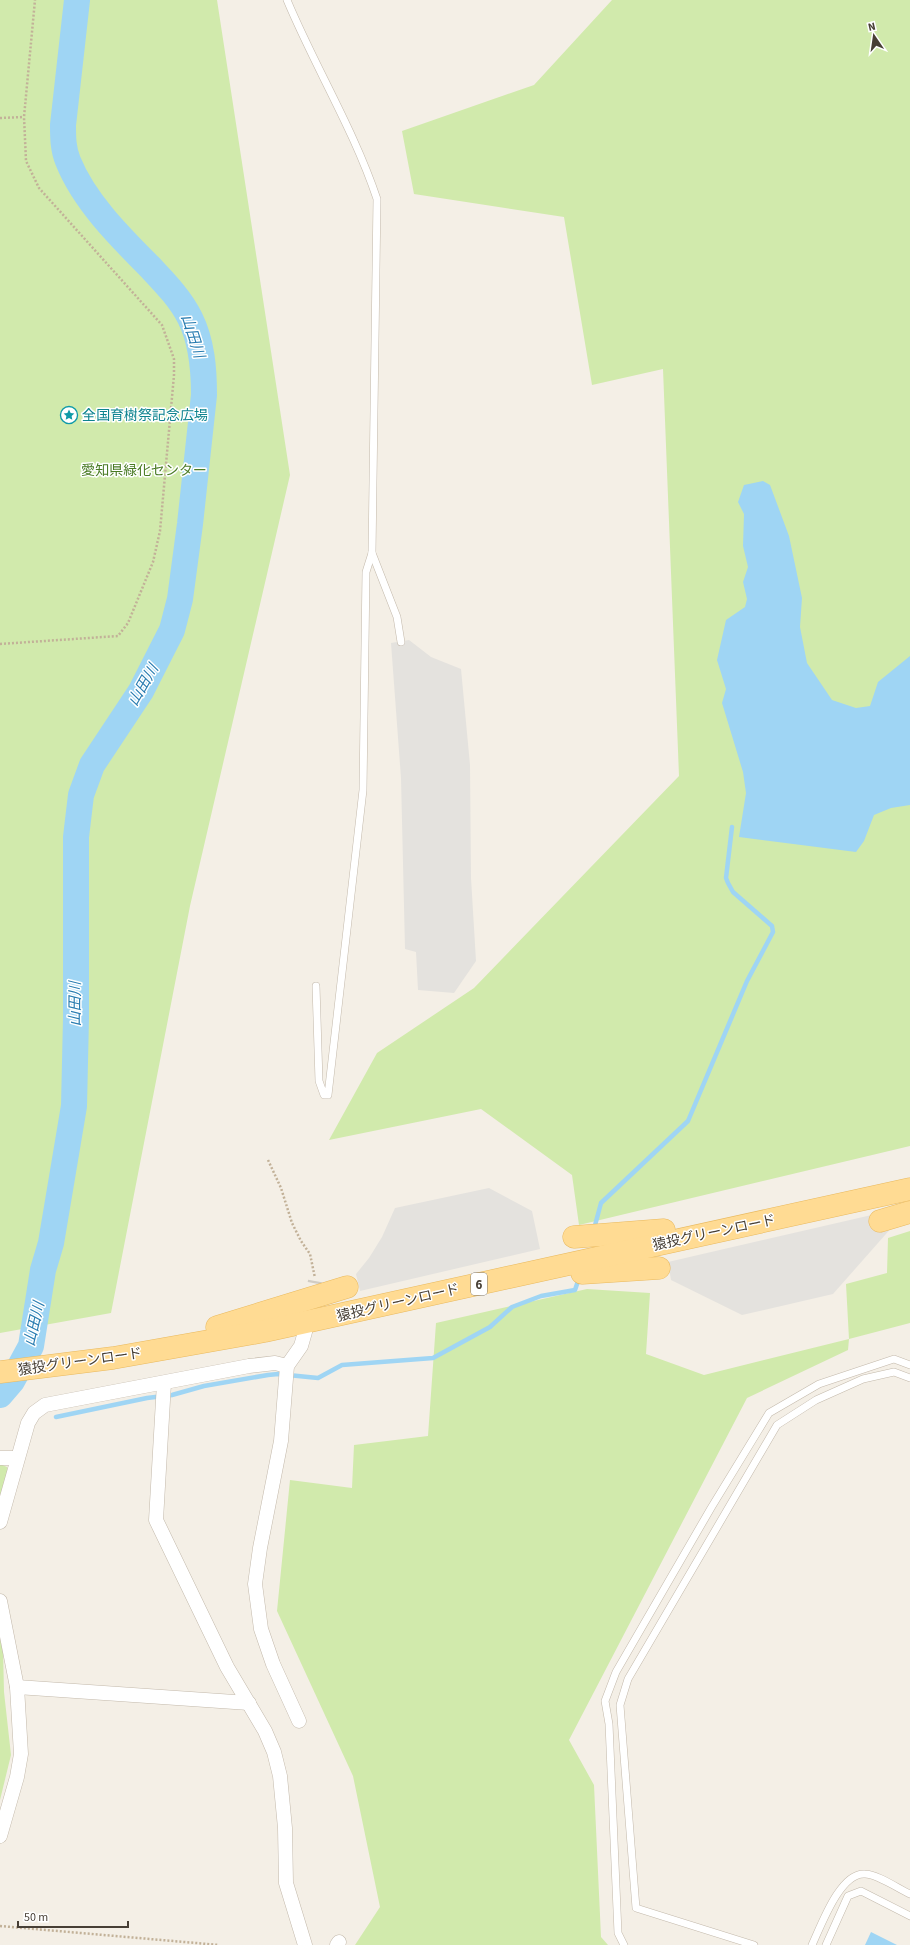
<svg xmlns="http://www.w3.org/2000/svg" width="910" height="1945" font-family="'Source Sans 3','Noto Sans JP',sans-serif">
	<rect width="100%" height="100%" fill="#f4efe6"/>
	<g fill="#d1eaac">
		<path d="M0 0H217L290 475 190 906 111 1313 0 1333Z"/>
		<path d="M612 0H910V1146L579 1225 572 1175 481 1109 329 1140 377 1053 474 988 679 776 663 369 592 385 564 217 414 194 402 131 534 85Z"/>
		<path d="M910 1231V1323L849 1339 848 1350 747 1398 569 1740 594 1785 601 1937 608 1945H355L380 1907 353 1776 277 1611 290 1480 352 1488 354 1445 428 1436 436 1323 587 1289 650 1293 646 1354 704 1375 849 1339 846 1284 887 1273 888 1238Z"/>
		<path d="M0 1464 7 1467 9 1473 0 1500Z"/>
		<path d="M0 1635 3 1649 4 1692 11 1755 0 1800Z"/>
	</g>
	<g fill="#e4e2de">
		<path d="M409 640 431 657 461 669 470 765 471 878 476 961 454 993 418 990 416 952 405 949 401 778 391 643Z"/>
		<path d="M489 1188 532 1211 540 1249 360 1291 356 1274 369 1258 382 1237 395 1208Z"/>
		<path d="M889 1211 893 1226 833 1294 742 1315 671 1280 668 1262Z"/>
	</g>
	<g fill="#9fd5f4">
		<path d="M763 481 770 485 789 536 802 598 800 627 807 663 832 700 856 708 870 706 878 682 910 656V805L891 808 874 815 864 841 856 852 739 837 746 793 743 772 722 703 726 689 717 660 726 620 745 607 747 599 743 582 748 567 743 546 744 514 738 502 744 485Z"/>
		<path d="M871 1932 897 1945H865Z"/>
	</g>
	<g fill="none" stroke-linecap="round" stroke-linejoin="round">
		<g stroke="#9fd5f4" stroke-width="4.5">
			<path d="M594 1229 601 1203 688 1121 747 981 773 932 772 926 733 892 728 883 726 878 732 827"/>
			<path d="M56 1417 147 1398 172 1395 204 1386 268 1375 278 1374 318 1378 342 1365 433 1358 490 1327 512 1307 541 1296 575 1290 579 1278"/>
		</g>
		<path stroke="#9fd5f4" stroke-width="26" d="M0 1395 12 1381 31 1346 43 1270 51 1243 74 1106 76 1018V837L81 795 92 765 141 691 172 630 180 599 190 524 204 395C204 369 202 342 190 318 180 298 164 282 149 266 119 236 84 201 68 161 63 149 63 137 63 125L77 0"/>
		<path stroke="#d1ccc3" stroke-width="14" stroke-dasharray="14 7" stroke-linecap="butt" d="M311 1304 315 1281"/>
		<g stroke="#c3b9ab" stroke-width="8">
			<g id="lane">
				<path d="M287 0C315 67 354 130 377 199L372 553 366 572 363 790 328 1095H324L319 1081 316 986"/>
				<path d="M372 553 397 617 401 642"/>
				<path d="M624 1945 618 1933 609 1724 605 1701 616 1672 711 1508 769 1413 819 1384 894 1359 910 1365"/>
				<path d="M754 1945 636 1908 620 1705 628 1679 777 1425 816 1400 863 1379 894 1372 910 1378"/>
				<path d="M812 1945C821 1926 840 1872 865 1874 877 1874 899 1889 910 1894"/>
				<path d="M826 1945 848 1896 861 1891 910 1916"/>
			</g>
		</g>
		<g stroke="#c3b9ab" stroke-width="15">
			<g id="street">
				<path d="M164 1383 156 1520 227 1667 265 1731 274 1752 280 1776 285 1828 286 1883 305 1945"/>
				<path d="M0 1458H17"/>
				<path d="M0 1522 28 1423 34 1413 45 1405 249 1366 275 1363 287 1366"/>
				<path d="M0 1601 17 1687 21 1754 17 1777 0 1836"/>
				<path d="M17 1687 249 1703"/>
				<path d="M299 1721 273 1664 261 1629 255 1584 260 1548 281 1441 287 1366 301 1346 305 1332"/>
				<path d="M337 1945 339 1942"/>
			</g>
		</g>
		<g stroke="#e9b95e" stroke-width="23">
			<g id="primary">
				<path d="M880 1221 910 1212"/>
				<path d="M574 1237 664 1230"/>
				<path d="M582 1273 659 1268"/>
				<path d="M217 1327 347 1287"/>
				<path d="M0 1372 113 1358 265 1331 910 1189"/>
			</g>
		</g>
		<g stroke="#c2b198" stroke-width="2.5" stroke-dasharray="2 2" stroke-linecap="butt">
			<path d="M0 118 24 117"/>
			<path d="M0 644 118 636 128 623 153 562 160 531 174 375V359L162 325 39 188 26 161 24 117 35 0"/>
			<path d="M268 1160 281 1188 292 1223 301 1241 310 1254 315 1278"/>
			<path d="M0 1926 219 1945"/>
		</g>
		<use href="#lane" stroke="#fff" stroke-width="7"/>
		<use href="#street" stroke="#fff" stroke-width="14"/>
		<use href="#primary" stroke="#ffdb93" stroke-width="22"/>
	</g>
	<defs>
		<g id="sight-ring" transform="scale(0.9)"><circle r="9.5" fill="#fff" stroke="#0f9aa8" stroke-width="1.5"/><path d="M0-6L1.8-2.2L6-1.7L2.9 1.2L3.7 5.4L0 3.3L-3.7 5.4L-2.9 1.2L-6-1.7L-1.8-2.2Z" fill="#0f9aa8"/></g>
	</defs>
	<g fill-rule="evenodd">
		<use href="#sight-ring" x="69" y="415"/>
	</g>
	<g text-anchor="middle" stroke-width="3" stroke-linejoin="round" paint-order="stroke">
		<rect fill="#fff" stroke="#7e7972" stroke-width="1" x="471" y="1273" width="16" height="22" rx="3"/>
		<g font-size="13" font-weight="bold" fill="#473f35">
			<text x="479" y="1289">6</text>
		</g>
		<g font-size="14" fill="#0d838f" stroke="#fff" text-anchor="start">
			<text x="82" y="420">全国育樹祭記念広場</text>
		</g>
		<g font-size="14" fill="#4a7b25" stroke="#fff">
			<text x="144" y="475">愛知県緑化センター</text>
		</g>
		<g font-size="14" fill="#473f35" stroke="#fff">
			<text transform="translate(714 1232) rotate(-12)" y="5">猿投グリーンロード</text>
			<text transform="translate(398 1302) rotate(-13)" y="5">猿投グリーンロード</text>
			<text transform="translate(80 1361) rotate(-8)" y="5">猿投グリーンロード</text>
		</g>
		<g font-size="15" font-style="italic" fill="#287cb0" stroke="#fff">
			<text transform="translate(193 336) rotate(72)" y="5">山田川</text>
			<text transform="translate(143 685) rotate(-60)" y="5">山田川</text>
			<text transform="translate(75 1004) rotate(-90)" y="5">山田川</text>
			<text transform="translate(34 1324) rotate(-77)" y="5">山田川</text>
		</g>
	</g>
	<g transform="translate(874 36) rotate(347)" stroke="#ffffff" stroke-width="3" paint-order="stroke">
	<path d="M0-3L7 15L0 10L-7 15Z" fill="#473f35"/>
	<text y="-6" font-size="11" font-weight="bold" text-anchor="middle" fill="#473f35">N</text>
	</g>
	<path d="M18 1921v6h110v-6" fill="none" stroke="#473f35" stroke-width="2"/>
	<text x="24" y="1921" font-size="12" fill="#473f35" stroke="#ffffff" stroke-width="3" paint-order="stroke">50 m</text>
</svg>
